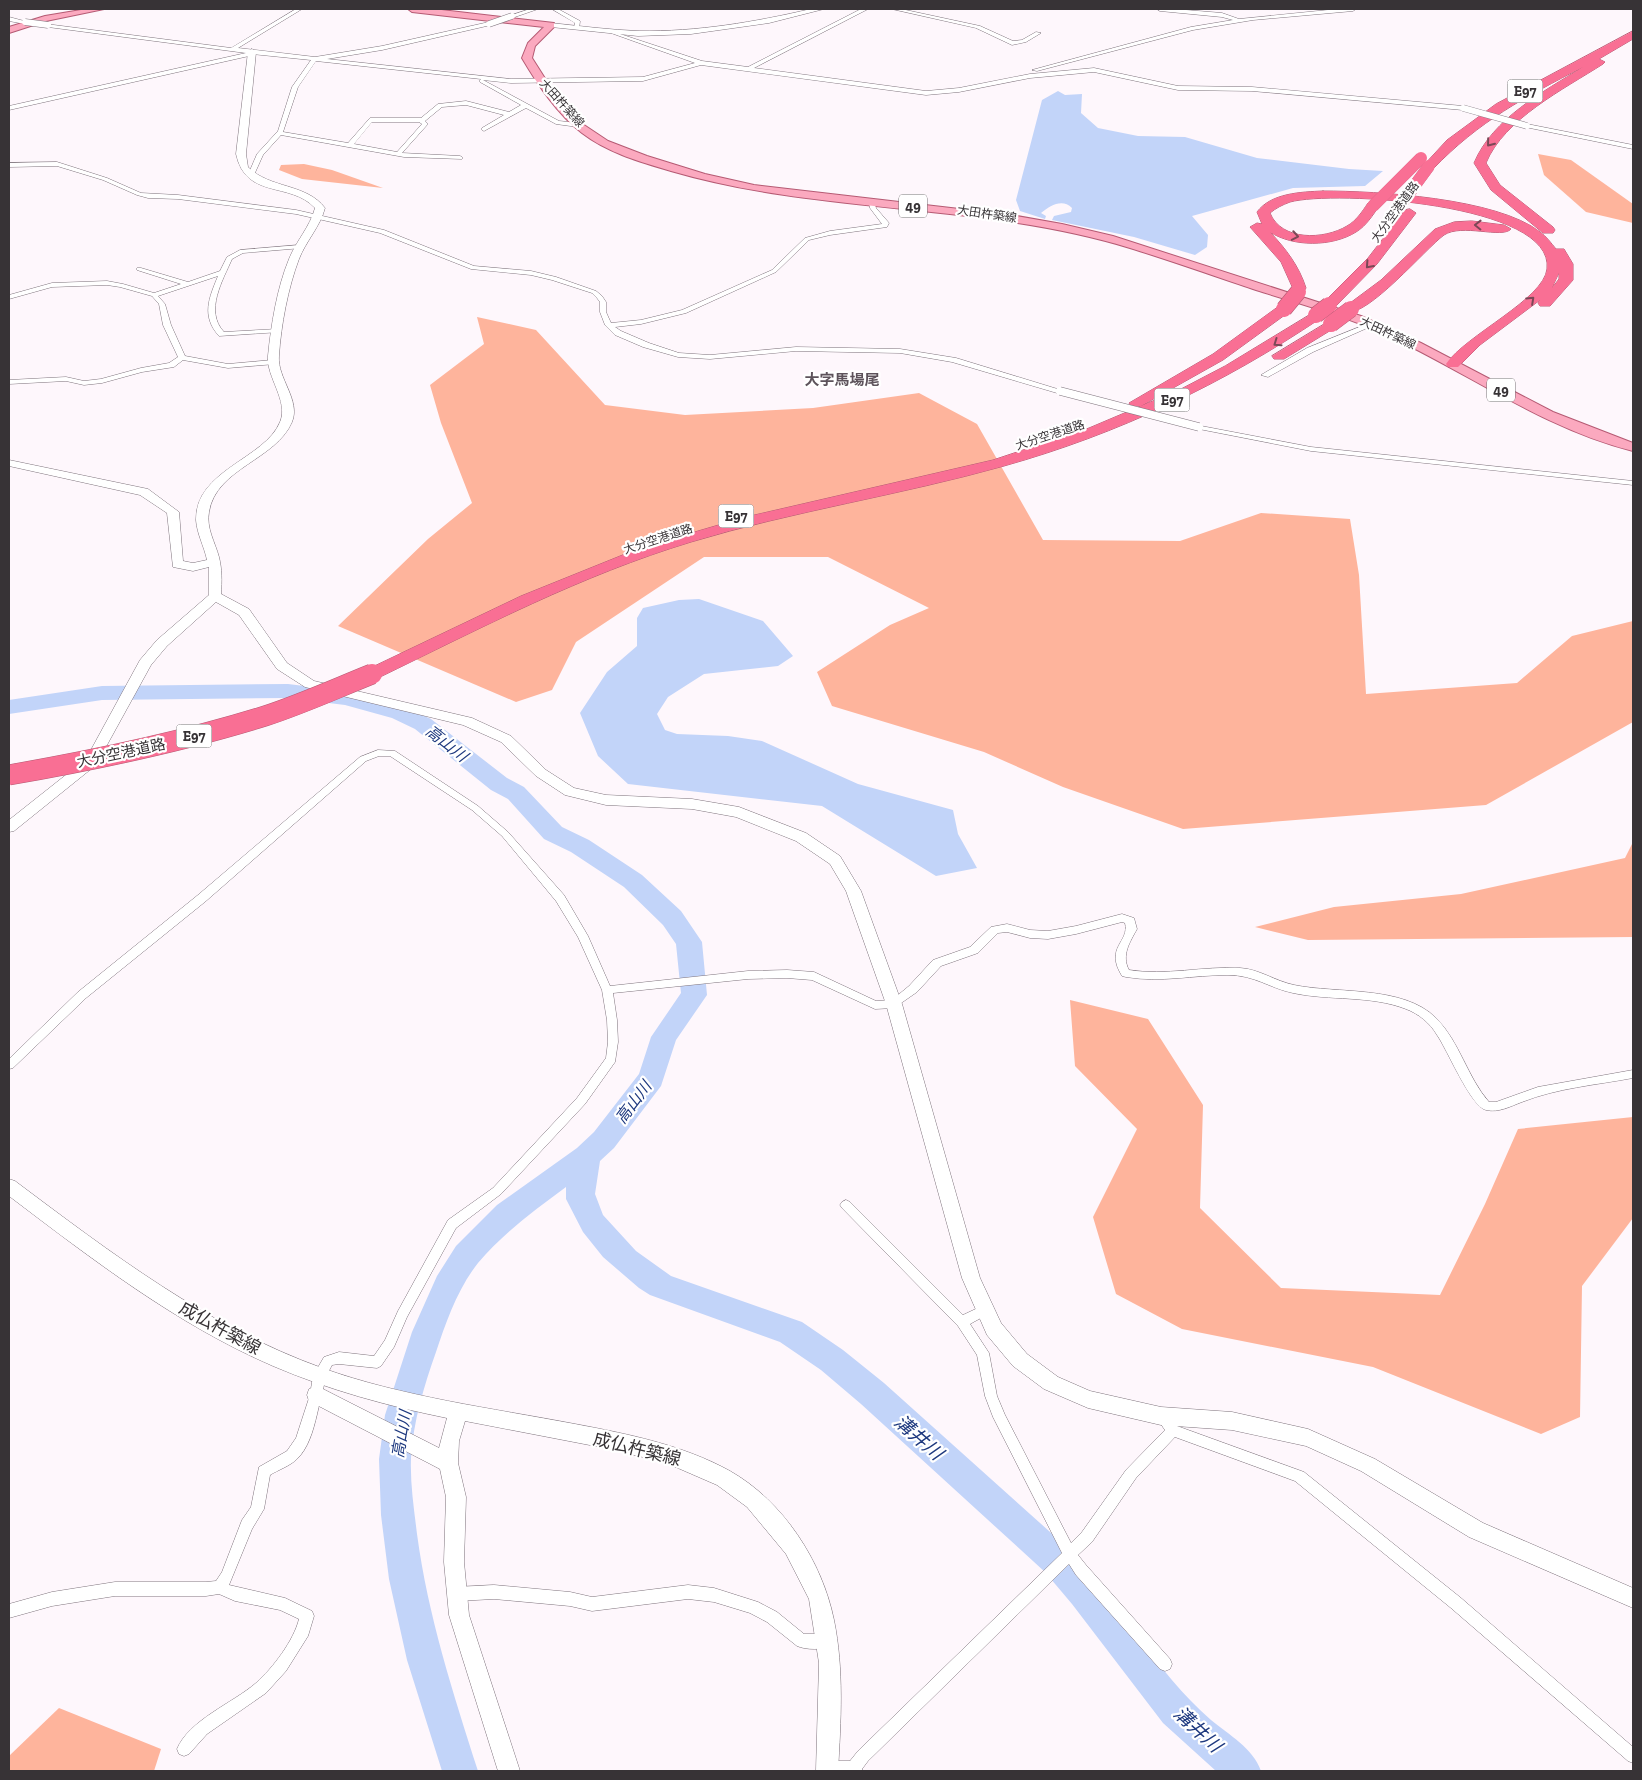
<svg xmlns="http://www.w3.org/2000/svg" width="1642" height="1780" font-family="'Zilla Slab','Noto Sans JP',serif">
	<rect width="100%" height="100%" fill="#fef7fc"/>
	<g fill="#feb49c">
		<path d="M1538 154 1571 160 1633 204V223L1586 212 1544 175Z"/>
		<path d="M304 164 332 170 383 188 302 179 279 170 281 165Z"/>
		<path d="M477 317 536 330 605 405 685 415 813 408 919 393 977 424 1043 540 1180 541 1261 513 1350 519 1359 575 1366 694 1517 683 1572 636 1633 621V722L1486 805 1183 829 1063 787 984 752 832 706 817 672 890 625 929 608 828 557H704L576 642 552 690 516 702 338 626 428 539 472 503 441 423 430 385 484 344Z"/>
		<path d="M1633 842V937L1308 940 1255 927 1334 907 1461 894 1625 858Z"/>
		<path d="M1070 1000 1148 1019 1203 1105 1200 1208 1281 1288 1440 1295 1485 1204 1518 1129 1633 1117V1218L1582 1286 1580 1417 1541 1434 1373 1367 1182 1329 1116 1294 1093 1217 1137 1129 1075 1066Z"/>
		<path d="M59 1708 161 1749 154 1771H9V1756Z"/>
	</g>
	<g fill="#c2d4f9">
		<path d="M1058 91 1065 95 1082 94 1081 113 1098 128 1138 136 1185 137 1257 158 1349 169 1383 171 1365 186 1293 188 1192 216 1208 235 1207 247 1195 255 1134 237 1052 220 1054 216 1071 212 1072 208C1062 198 1050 206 1041 213L1046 216 1045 219 1020 211 1016 200 1042 100Z"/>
		<path d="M699 599 763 621 793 656 778 666 704 674 668 697 657 714 665 730 677 734 728 736 762 741 858 784 953 810 958 834 977 868 936 876 822 806 628 784 598 756 580 713 607 672 637 646V618L643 608 679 600Z"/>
	</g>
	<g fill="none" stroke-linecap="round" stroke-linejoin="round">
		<path fill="#c2d4f9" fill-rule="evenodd" d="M288 684 345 691 408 708 431 719 507 778 524 787 562 827 589 840 642 875 681 911 702 942 707 995 676 1040 661 1086 614 1148 600 1161 595 1194 603 1215 636 1251 671 1276 802 1322 843 1350 884 1383 1069 1549C1119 1603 1155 1671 1211 1720 1229 1735 1253 1748 1261 1771H1216L1163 1723 1072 1604 1045 1572 861 1404 821 1370 780 1342 650 1295 639 1288 603 1257 583 1232 566 1199V1187C535 1210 503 1233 478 1263 458 1288 446 1322 436 1352 424 1386 413 1422 411 1458 410 1483 414 1509 417 1534 428 1616 453 1693 478 1771H442L407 1660 389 1579 381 1515 379 1459 385 1415 412 1332 437 1276 456 1246 497 1205 577 1148 594 1132 639 1074 651 1037 681 993 676 944 663 925 624 887 571 852 544 839 508 799 491 790 415 729 392 718 345 705 288 698 102 700 9 714V700L102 686Z"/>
		<g stroke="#7f747d" stroke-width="1">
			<g id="street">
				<path d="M296 9H302L238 48 315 57 382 46 489 22 492 24 491 25 382 50 327 59 511 79 643 77 695 63 611 33V31L702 61 748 67 861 9H868L754 68 926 91 959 88 1030 74 1094 68 1178 86 1252 87 1463 106 1466 108 1463 110 1252 91 1178 90 1094 72 1030 78 959 92 926 95 701 65 643 81 511 83 483 80 559 121 578 123 581 125 578 127 556 124 526 108 484 131 482 130V128L504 115 466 105 442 107 425 121 428 124 427 125 402 153 460 156 462 157V159L404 157 281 135 263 155 254 175 251 177 248 175 257 154 278 131 292 87 311 60 252 54 249 56 9 110V106L246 53 48 27 45 25 46 24 231 48ZM316 61 481 79 479 81 480 82 521 105 509 112 466 101 438 104 421 118H370L348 143 283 132 298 87ZM372 122H419L422 124 397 152 354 144Z"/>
				<path d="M530 9H538L512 18 509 16Z"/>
				<path d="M552 9H558L580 21 579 29 574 28 575 23Z"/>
				<path d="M892 9H901L980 26 1013 41 1022 40 1036 32 1041 33 1026 42 1012 45 976 28Z"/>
				<path d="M1157 9H1174L1222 13 1239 19 1338 9H1356L1353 11 1253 20 1193 30 1037 71 1032 70 1191 27 1233 20 1222 17 1160 11Z"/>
				<path d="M9 17 28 22 25 24 9 21Z"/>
				<path d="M1527 124 1633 145V149L1525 127V125Z"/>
				<path d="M57 162 107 178 141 193 178 195 296 210 384 230 474 266 531 271 556 277 596 291 602 296 606 302V312L611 323 641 320 682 310 772 270 805 238 830 231 882 224 870 208 869 203 872 201 874 202 876 208 889 223 887 227 830 235 809 240 776 272 686 313 641 324 615 327 621 331 649 343 679 353 710 355 796 347 900 349 956 358 1064 391 1063 393H1057L952 362 900 353 796 351 710 359 678 357 643 347 615 335 605 325 600 312V302L597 298 592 293 552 280 531 275 471 269 380 233 296 214 178 199 148 198 137 195 103 180 57 166 9 167V163Z"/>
				<path d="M300 245 303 247 302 248 243 253 232 259C223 280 204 311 224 332L278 329 282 331 280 332 219 336C201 316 209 298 218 276L158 296 165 304 171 325 185 356 228 364 272 360 276 362 275 364 228 368 183 360 174 367 142 372 102 383 84 385 66 381 9 384V380L66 377 84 381 101 379 141 368 169 363 178 357 163 325 159 304 152 296 120 287 107 285 52 287 9 299V295L52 283 107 281 123 284 154 293 181 284 137 270V268H141L188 282 220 271 227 257 240 250Z"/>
				<path d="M1372 322 1376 324 1374 325 1313 352 1268 377 1261 375 1307 348Z"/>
				<path d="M1196 425 1311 447 1633 481V485L1311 451 1199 429H1196Z"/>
				<path d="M378 750 395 751 478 806 508 832 564 895 588 936 610 986 748 971 787 970 814 972 876 1001 892 1000 909 986 933 960 970 947 991 927 1007 924 1030 930 1048 931 1076 926 1122 914 1134 918 1137 929C1130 942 1121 955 1129 970 1166 976 1203 966 1240 968 1259 969 1275 981 1294 985 1337 994 1403 985 1436 1018 1460 1042 1467 1077 1489 1102H1496L1538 1087 1633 1070V1078C1596 1085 1557 1088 1522 1102 1511 1106 1499 1113 1486 1110 1471 1107 1447 1049 1437 1035 1430 1023 1419 1014 1406 1009 1370 995 1330 1001 1293 993 1269 988 1255 975 1228 975 1193 975 1161 983 1126 977L1122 976C1104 947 1130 942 1125 923L1122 922 1076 934 1048 939 1030 938 1007 932 998 933 978 953 941 966 917 992 894 1008 875 1009 812 980 787 978 748 979 613 993 617 1020 618 1042 615 1062 585 1104 501 1194 456 1228 407 1317 394 1347 381 1366 377 1368 339 1364 332 1365C317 1391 319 1438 297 1459 290 1466 278 1470 270 1475L264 1509 252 1529 229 1585 285 1598 312 1611 314 1616 308 1636 286 1671 266 1693 207 1734 189 1754 184 1756 179 1754 177 1749C189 1720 233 1703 256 1683 273 1668 294 1640 299 1619L280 1610 235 1601 219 1594 206 1596H115L52 1606 9 1618V1604L52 1592 115 1582H206L216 1581 222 1572 242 1520 251 1507 259 1467 287 1451 296 1438 310 1395 313 1376 324 1357 339 1352 374 1356 385 1340 398 1311 448 1220 493 1188 577 1098 606 1058 608 1042 607 1020 602 990 578 937 556 901 502 836 472 810 390 756H379L366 761 206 901 86 998 13 1068 9 1069V1059L78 992 198 895 360 757Z"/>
				<path d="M846 1200 850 1202 963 1315 984 1305 988 1306 990 1310 988 1314 970 1324 989 1353 997 1396 1005 1415 1071 1543 1082 1532 1126 1470 1165 1430 1155 1416 1156 1412 1161 1410 1166 1412 1177 1426 1304 1472 1461 1598 1633 1747V1763L1628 1761 1451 1608 1295 1481 1175 1437 1136 1478 1092 1542 1078 1555 1086 1565 1170 1659 1172 1664 1170 1669 1165 1671 1160 1669 1076 1575 1069 1564 868 1761 862 1769 863 1771H821L820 1768 822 1763 827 1761H850L858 1751 1062 1553 993 1417 985 1396 977 1355 958 1326 842 1208 840 1205 842 1202Z"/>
				<path d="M494 1585 570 1592 592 1597 688 1585 714 1588 758 1602 777 1612 804 1634H827L832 1636 834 1641 832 1646C823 1650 806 1650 797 1646L767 1622 750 1613 714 1602 688 1599 592 1611 570 1606 494 1599 457 1601 452 1599 450 1594 452 1589 457 1587Z"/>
			</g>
		</g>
		<g stroke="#7f747d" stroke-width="1">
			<g id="secondary">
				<path d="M811 9H824L769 23 691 34 638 36 551 27 547 25 551 23C580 26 610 30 639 31 697 32 755 22 811 9Z"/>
				<path d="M252 49 256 52 246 154 248 167C270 189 306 183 325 208 320 227 306 241 299 259 288 288 281 325 279 356 277 378 301 400 292 422 276 460 216 468 209 512 206 528 215 542 219 557 222 569 222 581 221 594L249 609 287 663 314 681 472 718 511 736 546 770 574 788 606 795 692 799 739 807 806 833 840 856 861 891 902 1004 980 1278 1001 1323 1027 1354 1058 1377 1090 1391 1161 1407 1232 1412 1308 1429 1375 1459 1483 1523 1633 1588V1608L1469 1537 1361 1471 1306 1446 1232 1430 1161 1425 1088 1408 1044 1389 1013 1366 987 1335 962 1278 886 1004 846 891 830 864 796 841 736 817 692 809 606 805 565 795 536 776 501 742 463 725 305 687 277 669 239 615 216 602 167 646 151 665 96 765 14 831 9 832V820L86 759 140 660 157 640 209 595V567L193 571 173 567 167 513 140 495 9 466V460L148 489 179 512 183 561 193 563 207 560C204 546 197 534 196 520 195 470 265 459 280 422 289 401 266 377 268 356 271 325 277 288 289 259 296 241 310 227 315 208 290 181 246 200 236 154L248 52Z"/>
				<path d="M9 1179 15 1181C111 1253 208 1327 322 1368 403 1397 491 1408 575 1424 628 1434 683 1445 730 1471 783 1501 822 1561 834 1620 844 1669 841 1721 838 1771H816L819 1663 809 1599 786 1554 747 1507 717 1485 664 1462 600 1447 465 1421 459 1441 458 1463 466 1497 464 1562 469 1615 520 1771H498L449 1615 444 1562 446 1497 440 1469 309 1401 307 1395 309 1389 316 1386 323 1389 439 1448 447 1418C388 1406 329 1390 273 1366 176 1324 92 1259 9 1196Z"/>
			</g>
		</g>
		<g stroke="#b55a73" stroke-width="2">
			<g id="primary">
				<path d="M87 9H104L46 21 9 33V27L45 16Z"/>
				<path d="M408 9H433L554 23V27L535 46 532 58 553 91 581 123 608 141 647 156 705 174 754 185 1011 215 1062 224 1113 236 1361 316 1421 343 1553 412 1633 443V451C1544 429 1469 373 1387 335 1345 316 1300 304 1256 290 1214 276 1172 261 1130 248 980 202 821 215 671 171 641 162 608 153 582 133 557 114 538 85 522 58L528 43 544 27 412 12Z"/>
			</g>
		</g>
		<g stroke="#b55a73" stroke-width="1">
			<g id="highway">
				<path d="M1633 31V39L1599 59 1605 62 1603 64C1564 89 1504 119 1486 163L1500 185 1553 227 1555 230 1553 233H1543L1491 190 1474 163C1493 118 1543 92 1583 67 1525 97 1479 121 1433 169H1425L1423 166 1447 140 1496 104Z"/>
				<path d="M1323 191C1377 191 1497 198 1540 232 1546 236 1551 243 1556 249H1564L1573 264V280L1550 306H1540L1538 303 1540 300 1480 345 1458 367H1448L1446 364C1466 335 1544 299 1547 269 1555 203 1333 190 1290 202 1282 205 1276 208 1270 213 1281 241 1324 240 1347 226 1356 221 1362 212 1368 203L1373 202 1379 206C1373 215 1366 226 1356 232 1332 247 1293 247 1270 232 1286 249 1299 266 1306 288L1304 291H1294L1281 262 1250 227 1257 223 1262 224 1257 212C1271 193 1301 192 1323 191ZM1559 273V279L1552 288Z"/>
				<path d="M1410 209 1416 213 1377 264 1334 308H1324L1322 305 1324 302 1368 258 1405 210Z"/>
				<path d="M1472 221 1504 225 1511 229C1502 239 1462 223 1444 235 1425 249 1368 317 1346 312L1344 309 1346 306 1381 280 1435 229 1454 222Z"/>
				<path d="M1284 305 1291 309 1289 312 1223 360 1141 406H1131L1129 403 1213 354 1279 306Z"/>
				<path d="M1316 311 1321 312 1323 315 1321 318C1223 384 1118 434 1004 466 901 495 794 511 691 542 582 575 481 628 378 678H366L363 674 366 670 521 596 640 548 746 517 993 460 1089 428 1181 389 1225 366Z"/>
				<path d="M1331 320 1336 321 1338 324 1336 327 1284 359H1274L1272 356Z"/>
			</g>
		</g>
		<use href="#street" fill="#fff" fill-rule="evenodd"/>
		<use href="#secondary" fill="#fff" fill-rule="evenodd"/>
		<use href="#primary" fill="#fba9bf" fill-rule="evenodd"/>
		<use href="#highway" fill="#f96f94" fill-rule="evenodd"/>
		<g stroke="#7f747d" stroke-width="7" stroke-linecap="butt">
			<g id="street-bridge-far1">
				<path d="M25 22 48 25"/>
				<path d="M489 24 512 16"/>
				<path d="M1463 108 1527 126"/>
			</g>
		</g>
		<g stroke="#7f747d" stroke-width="9" stroke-linecap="butt">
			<path id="street-bridge" d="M1060 391 1199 427"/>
		</g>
		<g stroke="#b55a73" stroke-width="12" stroke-linecap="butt">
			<g id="highway-bridge-far2">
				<path d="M1373 206 1421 158"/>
				<path d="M1396 211 1429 166"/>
				<path d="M1297 293 1299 288"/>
			</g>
		</g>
		<g stroke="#b55a73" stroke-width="17" stroke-linecap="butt">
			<g id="highway-bridge-far1">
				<path d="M1284 309 1298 292"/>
				<path d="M1316 315 1329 305"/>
				<path d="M1331 324 1351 309"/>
			</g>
		</g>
		<g stroke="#b55a73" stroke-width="21" stroke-linecap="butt">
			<path id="highway-bridge" d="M9 775C95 760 182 742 265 716 302 704 337 688 372 674"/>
		</g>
		<use href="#street-bridge-far1" stroke="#fff" stroke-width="6"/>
		<use href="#street-bridge" stroke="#fff" stroke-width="8"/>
		<use href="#highway-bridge-far2" stroke="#f96f94" stroke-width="12"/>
		<use href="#highway-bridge-far1" stroke="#f96f94" stroke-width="16"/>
		<use href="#highway-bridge" stroke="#f96f94" stroke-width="20"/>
	</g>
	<defs><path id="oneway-chevron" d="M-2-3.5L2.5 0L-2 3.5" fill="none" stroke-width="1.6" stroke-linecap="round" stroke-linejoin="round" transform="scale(1.25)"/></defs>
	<g stroke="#7b4857">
		<use href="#oneway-chevron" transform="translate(1490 143) rotate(129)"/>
		<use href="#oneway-chevron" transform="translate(1478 225) rotate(-179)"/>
		<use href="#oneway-chevron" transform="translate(1295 236) rotate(10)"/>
		<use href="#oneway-chevron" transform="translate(1369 265) rotate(132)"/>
		<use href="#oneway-chevron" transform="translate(1531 300) rotate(-43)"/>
		<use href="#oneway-chevron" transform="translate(1277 343) rotate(145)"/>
	</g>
	<g text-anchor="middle" stroke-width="4.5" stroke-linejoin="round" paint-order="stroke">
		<g font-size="12" fill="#373336" stroke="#fff">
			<text transform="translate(562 103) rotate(48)" y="4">大田杵築線</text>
			<text transform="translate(1395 212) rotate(-54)" y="4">大分空港道路</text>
			<text transform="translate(987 214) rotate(8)" y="4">大田杵築線</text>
			<text transform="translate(1388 333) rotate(25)" y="4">大田杵築線</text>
			<text transform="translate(1050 435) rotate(-18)" y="4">大分空港道路</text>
			<text transform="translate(658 539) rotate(-18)" y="4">大分空港道路</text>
		</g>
		<g fill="#fff" stroke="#737072" stroke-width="1">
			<rect x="1507.5" y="79.5" width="35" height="23" rx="4"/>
			<rect x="899" y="194.5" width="28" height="23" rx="4"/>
			<rect x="1487" y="378.5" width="28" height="23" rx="4"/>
			<rect x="1154.5" y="388.5" width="35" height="23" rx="4"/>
			<rect x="718.5" y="504.5" width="35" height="23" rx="4"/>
			<rect x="176.5" y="724.5" width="35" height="23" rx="4"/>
		</g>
		<g font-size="14" font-weight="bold" fill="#373336">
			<text x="1525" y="96">E97</text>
			<text x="913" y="211">49</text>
			<text x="1501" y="395">49</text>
			<text x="1172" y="405">E97</text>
			<text x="736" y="521">E97</text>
			<text x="194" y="741">E97</text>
		</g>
		<g font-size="15" font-weight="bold" fill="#5d535b" stroke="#fff">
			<text x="842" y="385">大字馬場尾</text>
		</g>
		<g font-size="15" fill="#373336" stroke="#fff">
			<text transform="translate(121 753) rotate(-12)" y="5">大分空港道路</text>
		</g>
		<g font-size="16" font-style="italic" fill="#1e397f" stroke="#fff">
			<text transform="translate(447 743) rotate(38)" y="6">高山川</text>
			<text transform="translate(633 1102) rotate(-53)" y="6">高山川</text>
			<text transform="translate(401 1434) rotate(-80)" y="6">高山川</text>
		</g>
		<g font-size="18" fill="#373336" stroke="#fff">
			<text transform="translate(220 1328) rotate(29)" y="6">成仏杵築線</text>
			<text transform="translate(637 1449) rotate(14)" y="6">成仏杵築線</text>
		</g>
		<g font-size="19" font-style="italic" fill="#1e397f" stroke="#fff">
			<text transform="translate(919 1437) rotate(41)" y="7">溝井川</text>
			<text transform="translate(1198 1729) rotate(43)" y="7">溝井川</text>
		</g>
	</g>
	<rect width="1642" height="1780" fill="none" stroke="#373336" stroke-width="20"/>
</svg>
